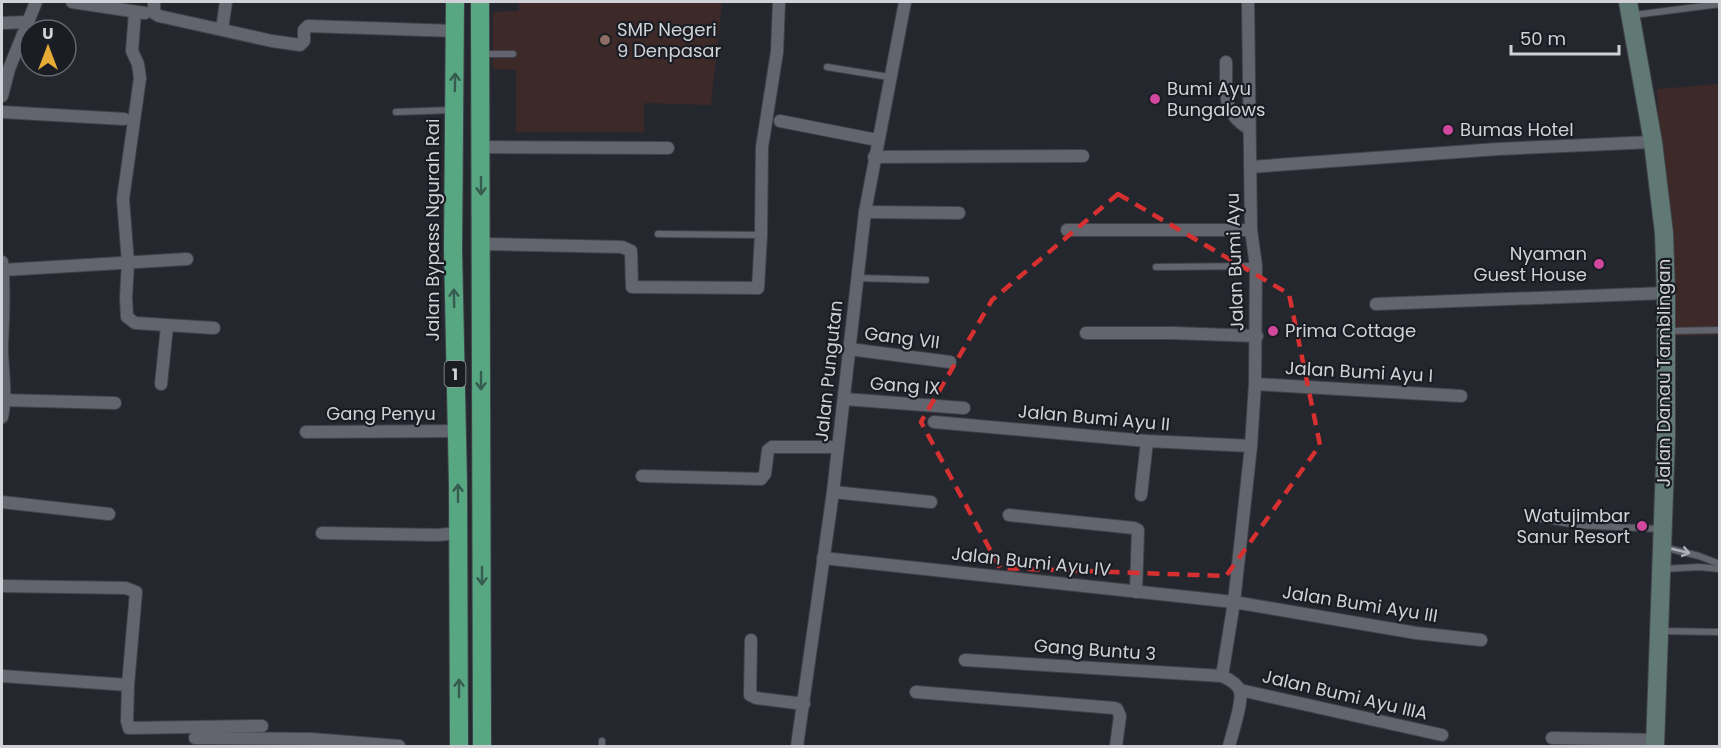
<svg xmlns="http://www.w3.org/2000/svg" width="1721" height="748" font-family="Poppins,sans-serif">
	<rect width="100%" height="100%" fill="#25272f"/>
	<g fill="#3d2928">
		<path d="M519 2H722L711 105 644 103V132H516V70L493 69V12L519 11Z"/>
		<path d="M1719 84V335L1670 336 1657 89Z"/>
	</g>
	<g fill="none" stroke-linecap="round" stroke-linejoin="round">
		<g stroke="#414249" stroke-width="8">
			<g id="lane">
				<path d="M1634 15 1720 4"/>
				<path d="M483 54H513"/>
				<path d="M827 67 889 77"/>
				<path d="M396 112 451 110"/>
				<path d="M658 234 761 235"/>
				<path d="M1156 267 1256 266"/>
				<path d="M858 278 926 280"/>
				<path d="M1669 331 1720 330"/>
				<path d="M1536 518 1576 525 1660 529"/>
				<path d="M1663 547 1699 556 1720 564"/>
				<path d="M1662 569 1699 567 1720 569"/>
				<path d="M1660 631 1720 632"/>
				<path d="M602 746V741"/>
			</g>
		</g>
		<g stroke="#414249" stroke-width="14">
			<g id="street">
				<path d="M72 2 145 13"/>
				<path d="M154 2V13L159 16 272 41 300 45 304 41V30L308 26 455 31"/>
				<path d="M135 12 132 51 138 64 140 78 123 199 128 263 126 297 127 317 135 323 214 328"/>
				<path d="M2 23 27 22"/>
				<path d="M222 29 226 2"/>
				<path d="M1226 62C1227 92 1220 111 1249 129"/>
				<path d="M2 96 9 69 36 2"/>
				<path d="M2 112 124 119"/>
				<path d="M780 121 877 140"/>
				<path d="M480 147 668 148"/>
				<path d="M874 157 1083 156"/>
				<path d="M1250 167 1498 149 1653 142"/>
				<path d="M865 212 959 213"/>
				<path d="M1067 230H1251"/>
				<path d="M481 244 622 247 631 251 632 287 758 288 761 235 762 147 777 52 779 2"/>
				<path d="M2 262C5 290 3 318 2 347 2 370 7 394 2 417"/>
				<path d="M3 270 187 259"/>
				<path d="M1376 304 1666 293"/>
				<path d="M1086 333H1173L1257 336"/>
				<path d="M849 349 950 362"/>
				<path d="M161 384 167 326"/>
				<path d="M1255 384 1461 396"/>
				<path d="M844 399 964 408"/>
				<path d="M2 400 115 403"/>
				<path d="M934 422 1147 441 1251 446"/>
				<path d="M306 432 457 431"/>
				<path d="M642 476 761 479 765 474 768 450 772 447H838"/>
				<path d="M833 492 931 502"/>
				<path d="M1141 495 1147 441"/>
				<path d="M2 502 109 514"/>
				<path d="M1009 515 1134 528 1138 530 1136 592"/>
				<path d="M322 533 438 535 458 533"/>
				<path d="M823 558 1234 602 1416 633 1481 640"/>
				<path d="M2 586 126 588 136 592 128 685 127 721 129 728 262 726"/>
				<path d="M751 640 750 695 756 698 804 704"/>
				<path d="M965 660 1222 676"/>
				<path d="M2 676 128 685"/>
				<path d="M1240 690 1442 735"/>
				<path d="M916 692 1114 708 1117 709 1120 716 1116 746"/>
				<path d="M195 738 311 739 399 746"/>
				<path d="M1552 738 1656 740"/>
				<path d="M797 746 833 492 865 212 905 2"/>
				<path d="M1229 746C1232 734 1243 702 1240 691 1237 683 1229 679 1222 676L1234 602 1251 446 1255 384 1256 266 1251 230 1248 2"/>
			</g>
		</g>
		<g stroke="#414249" stroke-width="20">
			<path id="secondary" d="M1628 2 1653 142 1664 233 1666 293V436L1655 746"/>
		</g>
		<g stroke="#414249" stroke-width="20">
			<g id="highway">
				<path d="M455 2 453 250 458 484 459 746"/>
				<path d="M480 2 482 746"/>
			</g>
		</g>
		<use href="#lane" stroke="#63656e" stroke-width="6"/>
		<use href="#street" stroke="#63656e" stroke-width="12"/>
		<use href="#secondary" stroke="#607974" stroke-width="18"/>
		<use href="#highway" stroke="#58a783" stroke-width="18"/>
	</g>
	<defs><path id="oneway-shaft" d="M-6 0H5M1.5-3L5.5 0L1.5 3" fill="none" stroke-width="1.6" stroke-linecap="round" stroke-linejoin="round" transform="scale(1.5)"/></defs>
	<g stroke="#365b4f">
		<use href="#oneway-shaft" transform="translate(455 82) rotate(-89)"/>
		<use href="#oneway-shaft" transform="translate(481 186) rotate(90)"/>
		<use href="#oneway-shaft" transform="translate(454 298) rotate(-91)"/>
		<use href="#oneway-shaft" transform="translate(481 381) rotate(90)"/>
		<use href="#oneway-shaft" transform="translate(458 493) rotate(-90)"/>
		<use href="#oneway-shaft" transform="translate(482 576) rotate(90)"/>
		<use href="#oneway-shaft" transform="translate(459 688) rotate(-90)"/>
	</g>
	<use stroke="#b0b1b8" href="#oneway-shaft" transform="translate(1681 551) rotate(14)"/>
	<path fill="none" stroke="#d63031" stroke-width="4.5" stroke-dasharray="12 8" stroke-linejoin="round" d="M1118 194 1289 294 1320 445 1226 576 1000 568 921 422 992 300Z"/>
	<circle fill="#8d6e63" stroke="#1b1d25" stroke-width="2" cx="605" cy="40" r="6"/>
	<g fill="#d1479c" stroke="#1b1d25" stroke-width="2">
		<circle cx="1155" cy="99" r="6"/>
		<circle cx="1448" cy="130" r="6"/>
		<circle cx="1599" cy="264" r="6"/>
		<circle cx="1273" cy="331" r="6"/>
		<circle cx="1642" cy="526" r="6"/>
	</g>
	<g text-anchor="middle" stroke-width="4.5" stroke-linejoin="round" paint-order="stroke">
		<rect fill="#1b1d25" stroke="#9a9ca2" stroke-width="1.5" x="444.5" y="361" width="21" height="26" rx="4.5"/>
		<g font-size="16" font-weight="bold" fill="#d1d2d8">
			<text x="455" y="380">1</text>
		</g>
		<g font-size="18" fill="#d1d2d8" stroke="#1b1d25" text-anchor="start">
			<text x="617" y="36">SMP Negeri<tspan x="617" dy="21">9 Denpasar</tspan></text>
			<text x="1167" y="95">Bumi Ayu<tspan x="1167" dy="21">Bungalows</tspan></text>
			<text x="1460" y="136">Bumas Hotel</text>
			<text x="1587" y="260" text-anchor="end">Nyaman<tspan x="1587" dy="21">Guest House</tspan></text>
			<text x="1285" y="337">Prima Cottage</text>
			<text x="1630" y="522" text-anchor="end">Watujimbar<tspan x="1630" dy="21">Sanur Resort</tspan></text>
		</g>
		<g font-size="18" fill="#d1d2d8" stroke="#1b1d25">
			<text transform="translate(433 230) rotate(-90)" y="6">Jalan Bypass Ngurah Rai</text>
			<text transform="translate(1235 262) rotate(-92)" y="6">Jalan Bumi Ayu</text>
			<text transform="translate(902 338) rotate(7)" y="6">Gang VII</text>
			<text transform="translate(829 371) rotate(-84)" y="6">Jalan Pungutan</text>
			<text transform="translate(1359 372) rotate(3)" y="6">Jalan Bumi Ayu I</text>
			<text transform="translate(1664 373) rotate(-90)" y="6">Jalan Danau Tamblingan</text>
			<text transform="translate(905 386) rotate(4)" y="6">Gang IX</text>
			<text x="381" y="420">Gang Penyu</text>
			<text transform="translate(1094 418) rotate(5)" y="6">Jalan Bumi Ayu II</text>
			<text transform="translate(1031 562) rotate(6)" y="6">Jalan Bumi Ayu IV</text>
			<text transform="translate(1360 604) rotate(9)" y="6">Jalan Bumi Ayu III</text>
			<text transform="translate(1095 650) rotate(4)" y="6">Gang Buntu 3</text>
			<text transform="translate(1345 695) rotate(13)" y="6">Jalan Bumi Ayu IIIA</text>
		</g>
	</g>
	<rect width="1721" height="748" fill="none" stroke="#d1d2d8" stroke-width="6"/>
	<g transform="translate(48 48)"><circle r="28" fill="#1b1d25" stroke="#64656d" stroke-width="1.5"/>
	<path d="M0-4.5L10 22L0 15L-10 22Z" fill="#e7ac37"/>
	<text y="-9" font-size="16" font-weight="bold" text-anchor="middle" fill="#d1d2d8">U</text>
	</g>
	<path d="M1511 45v9h108v-9" fill="none" stroke="#d1d2d8" stroke-width="3"/>
	<text x="1520" y="45" font-size="18" fill="#d1d2d8" stroke="#1b1d25" stroke-width="4.5" paint-order="stroke">50 m</text>
</svg>
